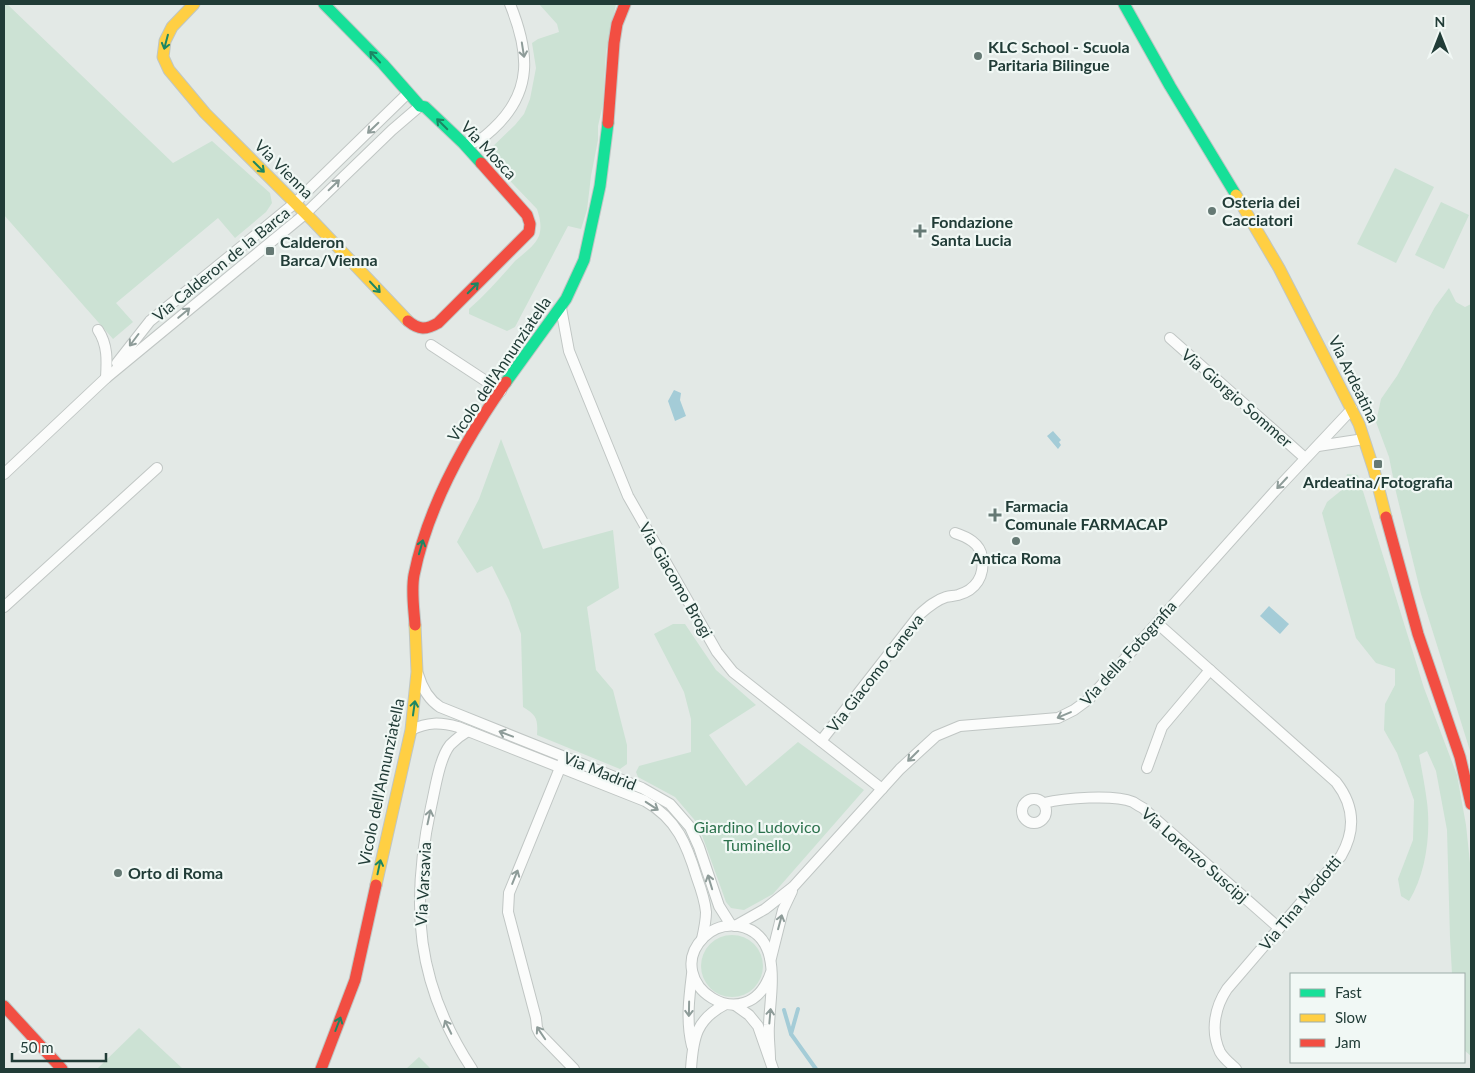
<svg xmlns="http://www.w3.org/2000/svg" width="1475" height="1073" font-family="Lato,sans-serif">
	<rect width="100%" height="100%" fill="#e3e9e6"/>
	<g fill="#cce2d4">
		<path d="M4 4H7L173 163 212 141 270 193 272 203 266 212 235 238 218 218 116 303 133 322 113 339 4 215Z"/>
		<path d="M539 4H616L606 52 603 104 598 126V140L591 176 587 210 581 229 568 226 515 327 507 331 469 314V309C486 294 500 278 515 261 524 253 534 247 539 236 542 227 540 218 537 209L488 158 487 152 515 125 524 114 530 99 536 68 532 43 538 39 559 32 557 24Z"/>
		<path d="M1395 168 1434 187 1396 263 1357 244Z"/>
		<path d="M1441 202 1469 215 1444 269 1415 255Z"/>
		<path d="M1449 288 1456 302 1465 307 1471 304V754L1421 594 1396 492 1389 457 1376 422 1381 399 1397 376 1435 307Z"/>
		<path d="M501 439 543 549 613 530 619 588 587 607 596 670 613 690 627 745V764L620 769 537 735C538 720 537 715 523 707L521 634 509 600 492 566 477 573 457 542 479 499Z"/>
		<path d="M1347 474 1358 475 1424 688 1457 775 1466 825 1470 863 1471 1056 1464 1050V974H1452L1450 938 1447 830 1436 771 1427 751 1419 755C1422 771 1425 786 1427 802 1431 834 1426 873 1409 901L1401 896 1398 879 1413 840 1414 800 1397 753 1384 730 1385 704 1395 685V669L1376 663 1356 638 1322 513 1327 502 1343 489Z"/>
		<path d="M673 624H685L716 670 756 705 709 735 746 786 798 742 864 790 773 894 744 910 731 908 726 902 698 824 675 797 638 777 636 772 639 766 691 752V719L684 692 654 634Z"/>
		<circle cx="732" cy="966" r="31"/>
		<path d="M139 1028 183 1069H97Z"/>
		<path d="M419 1057 431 1069H406Z"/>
	</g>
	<g fill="#a4ccd7">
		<path d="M674 390 681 393 680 400 686 416 675 421 668 401Z"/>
		<path d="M1053 431 1061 440 1059 442 1061 445 1058 449 1047 436Z"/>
		<path d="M1269 606 1289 624 1280 634 1260 616Z"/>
	</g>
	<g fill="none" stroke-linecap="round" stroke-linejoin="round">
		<g stroke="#a4ccd7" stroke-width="4">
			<path d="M798 1009 791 1034 816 1069"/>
			<path d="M784 1010 791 1034"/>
		</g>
		<g stroke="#c0c6c4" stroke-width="12">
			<g id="street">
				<path d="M463 143C477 145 484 137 493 129 534 91 529 51 510 4"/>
				<path d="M561 308 569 351 628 496 717 652 733 672 882 789"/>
				<path d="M98 330C108 345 107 361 106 378"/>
				<path d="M1170 338 1305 458"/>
				<path d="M431 345 501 391"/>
				<path d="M117 363 150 321 295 203 407 94"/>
				<path d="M1318 446 1364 439"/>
				<path d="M4 474 106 378 305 214 392 130 420 106"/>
				<path d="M4 607 157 468"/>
				<path d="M1157 623 1336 782C1354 805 1356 830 1341 856L1227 989C1215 1007 1210 1031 1220 1052 1224 1059 1231 1064 1236 1069"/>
				<path d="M418 674C422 688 428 699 440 707L642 788 670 804 690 827 699 847 719 906 731 925"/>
				<path d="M411 730C428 722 440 722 458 727L645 801C677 819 687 845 697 878 701 889 705 901 706 912 706 921 704 930 702 939"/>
				<path d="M468 731C461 735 455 740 450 745 439 759 435 790 431 807 410 905 416 984 472 1069"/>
				<path d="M821 741 920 614C928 607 936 600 946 597 950 596 954 596 958 595 976 590 985 576 982 557 980 543 967 537 955 533"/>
				<path d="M562 763 509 893 508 912 536 1018 537 1028 540 1034 574 1069"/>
				<path d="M1147 768 1162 727 1210 670"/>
				<circle cx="1034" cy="811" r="12"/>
				<path d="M1044 803C1064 798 1114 794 1133 802 1136 804 1139 806 1143 808L1279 928"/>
				<path d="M735 926 765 909 793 887 900 769 936 736 960 726 1058 718 1074 710 1089 699 1274 492 1352 409"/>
				<path d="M771 958 783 910 792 891"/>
				<path d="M692 974C689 998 686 1022 692 1046"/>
				<path d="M735 1005 749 1015 758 1026 773 1069"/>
				<path d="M770 1059C770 1048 768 1036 769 1025 770 992 784 935 739 926 726 924 713 928 704 937 659 982 748 1043 771 972"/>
				<path d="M691 1069C693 1038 696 1019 726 1004"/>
			</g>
		</g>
		<g stroke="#bfc6c4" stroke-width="13">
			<g id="fast">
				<path d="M324 4 383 64 420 106 425 107 463 143 481 163"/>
				<path d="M1124 4 1170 86 1236 195"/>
				<path d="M506 382 566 299 584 260 600 186 608 123"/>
			</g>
		</g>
		<g stroke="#bfc6c4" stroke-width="13">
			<g id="slow">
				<path d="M194 4 172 27 165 41 163 57 169 70 205 113 313 221 408 321"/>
				<path d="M1236 195 1279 268 1359 424 1374 470 1386 517"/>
				<path d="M376 885 411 730 417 672 415 625"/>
			</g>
		</g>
		<g stroke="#bfc6c4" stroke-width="13">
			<g id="jam">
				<path d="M608 123 614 43 617 24 625 4"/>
				<path d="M408 321C419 330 426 330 438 323L529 232 530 224 527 215 481 163"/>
				<path d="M1386 517 1418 634 1460 757 1471 804"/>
				<path d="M415 625C414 609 411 591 414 575 428 505 465 440 506 382"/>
				<path d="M4 1006 62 1069"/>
				<path d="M321 1069 355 980 376 885"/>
			</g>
		</g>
		<use href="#street" stroke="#fbfcfb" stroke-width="10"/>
		<use href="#fast" stroke="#16e098" stroke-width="11"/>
		<use href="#slow" stroke="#ffcf43" stroke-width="11"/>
		<use href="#jam" stroke="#f24e42" stroke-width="11"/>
	</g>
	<defs><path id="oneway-shaft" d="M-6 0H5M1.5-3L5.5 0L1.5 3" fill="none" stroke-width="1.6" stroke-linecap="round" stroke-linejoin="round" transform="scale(1.25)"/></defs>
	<g stroke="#1c8663">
		<use href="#oneway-shaft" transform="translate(166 42) rotate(105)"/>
		<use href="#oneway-shaft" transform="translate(375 57) rotate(-133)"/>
		<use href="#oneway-shaft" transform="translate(442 124) rotate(-135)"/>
		<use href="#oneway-shaft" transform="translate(259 167) rotate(45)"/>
		<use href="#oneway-shaft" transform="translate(375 287) rotate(47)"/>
		<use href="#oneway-shaft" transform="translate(473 288) rotate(-45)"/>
		<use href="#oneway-shaft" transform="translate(421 547) rotate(-74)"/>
		<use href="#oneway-shaft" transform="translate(414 708) rotate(-82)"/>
		<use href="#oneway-shaft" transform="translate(379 867) rotate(-78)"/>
		<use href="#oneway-shaft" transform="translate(338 1024) rotate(-69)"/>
	</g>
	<g stroke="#8e9c99">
		<use href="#oneway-shaft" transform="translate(523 50) rotate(81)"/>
		<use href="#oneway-shaft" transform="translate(373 128) rotate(136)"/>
		<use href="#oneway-shaft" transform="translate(334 185) rotate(-44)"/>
		<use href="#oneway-shaft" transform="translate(184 313) rotate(-40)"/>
		<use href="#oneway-shaft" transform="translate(134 340) rotate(127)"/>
		<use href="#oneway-shaft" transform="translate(1282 483) rotate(133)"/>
		<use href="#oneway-shaft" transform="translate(1064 715) rotate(157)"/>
		<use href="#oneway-shaft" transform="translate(506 734) rotate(-159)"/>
		<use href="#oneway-shaft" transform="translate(913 756) rotate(135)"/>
		<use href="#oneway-shaft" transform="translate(652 806) rotate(33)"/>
		<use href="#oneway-shaft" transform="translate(429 817) rotate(-78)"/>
		<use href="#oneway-shaft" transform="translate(515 877) rotate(-68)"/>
		<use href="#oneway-shaft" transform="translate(710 882) rotate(-107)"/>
		<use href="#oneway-shaft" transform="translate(780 922) rotate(-75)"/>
		<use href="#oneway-shaft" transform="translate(689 1009) rotate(91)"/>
		<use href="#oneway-shaft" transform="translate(770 1016) rotate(-85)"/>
		<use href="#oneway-shaft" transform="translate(448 1027) rotate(-116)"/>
		<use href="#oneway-shaft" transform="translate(541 1033) rotate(-124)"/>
	</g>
	<g fill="#657974" stroke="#f1f8f5" stroke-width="2">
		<circle cx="978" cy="56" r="5"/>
		<circle cx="1212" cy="211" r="5"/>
		<path d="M917.5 223.5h5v5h5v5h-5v5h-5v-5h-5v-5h5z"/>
		<rect x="265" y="246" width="10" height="10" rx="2.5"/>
		<rect x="1373" y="459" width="10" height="10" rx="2.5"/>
		<path d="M992.5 507.5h5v5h5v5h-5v5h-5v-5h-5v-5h5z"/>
		<circle cx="1016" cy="541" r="5"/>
		<circle cx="118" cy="873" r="5"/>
	</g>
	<g text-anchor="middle" stroke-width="4.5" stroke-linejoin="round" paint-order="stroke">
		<g font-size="16" font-weight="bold" fill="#213c37" stroke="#f1f8f5" text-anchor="start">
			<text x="988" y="53">KLC School - Scuola<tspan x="988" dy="18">Paritaria Bilingue</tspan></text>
			<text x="1222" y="208">Osteria dei<tspan x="1222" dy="18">Cacciatori</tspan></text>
			<text x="931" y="228">Fondazione<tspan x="931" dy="18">Santa Lucia</tspan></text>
			<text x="280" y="248">Calderon<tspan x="280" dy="18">Barca/Vienna</tspan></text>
			<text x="1378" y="488" text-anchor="middle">Ardeatina/Fotografia</text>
			<text x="1005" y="512">Farmacia<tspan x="1005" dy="18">Comunale FARMACAP</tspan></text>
			<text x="1016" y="564" text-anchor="middle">Antica Roma</text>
			<text x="128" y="879">Orto di Roma</text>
		</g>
		<g font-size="16" fill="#213c37" stroke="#f1f8f5">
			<text transform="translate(489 150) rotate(47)" y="6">Via Mosca</text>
			<text transform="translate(284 169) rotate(45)" y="6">Via Vienna</text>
			<text transform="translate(221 264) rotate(-39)" y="6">Via Calderon de la Barca</text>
			<text transform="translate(499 369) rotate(-56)" y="6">Vicolo dell'Annunziatella</text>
			<text transform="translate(1354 379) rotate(64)" y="6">Via Ardeatina</text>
			<text transform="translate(1237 398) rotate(41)" y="6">Via Giorgio Sommer</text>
			<text transform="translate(676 580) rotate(60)" y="6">Via Giacomo Brogi</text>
			<text transform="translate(1128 653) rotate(-48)" y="6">Via della Fotografia</text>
			<text transform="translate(875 673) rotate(-52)" y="6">Via Giacomo Caneva</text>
			<text transform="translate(600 771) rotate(22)" y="6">Via Madrid</text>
			<text transform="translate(381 782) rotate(-78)" y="6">Vicolo dell'Annunziatella</text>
			<text transform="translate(1195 855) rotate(41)" y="6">Via Lorenzo Suscipj</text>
			<text transform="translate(423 884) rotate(-87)" y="6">Via Varsavia</text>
			<text transform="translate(1300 903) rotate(-50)" y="6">Via Tina Modotti</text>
		</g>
		<g font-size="16" fill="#2c724d" stroke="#f1f8f5">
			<text x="757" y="833">Giardino Ludovico<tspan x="757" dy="18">Tuminello</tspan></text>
		</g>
	</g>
	<rect width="1475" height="1073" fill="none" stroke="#213c37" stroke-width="10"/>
	<rect x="1290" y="973" width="175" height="90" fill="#f1f8f5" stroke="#9eada9"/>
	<rect x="1300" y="989" width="25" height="8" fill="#16e098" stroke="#9eada9"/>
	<text x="1335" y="998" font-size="15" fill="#213c37">Fast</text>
	<rect x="1300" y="1014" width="25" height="8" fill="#ffcf43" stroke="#9eada9"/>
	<text x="1335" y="1023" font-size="15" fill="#213c37">Slow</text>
	<rect x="1300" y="1039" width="25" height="8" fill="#f24e42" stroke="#9eada9"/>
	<text x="1335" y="1048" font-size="15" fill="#213c37">Jam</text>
	<g transform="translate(1440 35)" stroke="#f1f8f5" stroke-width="4" paint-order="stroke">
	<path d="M0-4L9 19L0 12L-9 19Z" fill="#213c37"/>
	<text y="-8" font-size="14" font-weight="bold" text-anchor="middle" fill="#213c37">N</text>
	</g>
	<path d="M12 1053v8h94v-8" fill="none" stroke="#213c37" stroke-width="2.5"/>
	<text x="20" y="1053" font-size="15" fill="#213c37" stroke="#f1f8f5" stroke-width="4" paint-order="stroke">50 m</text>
</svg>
